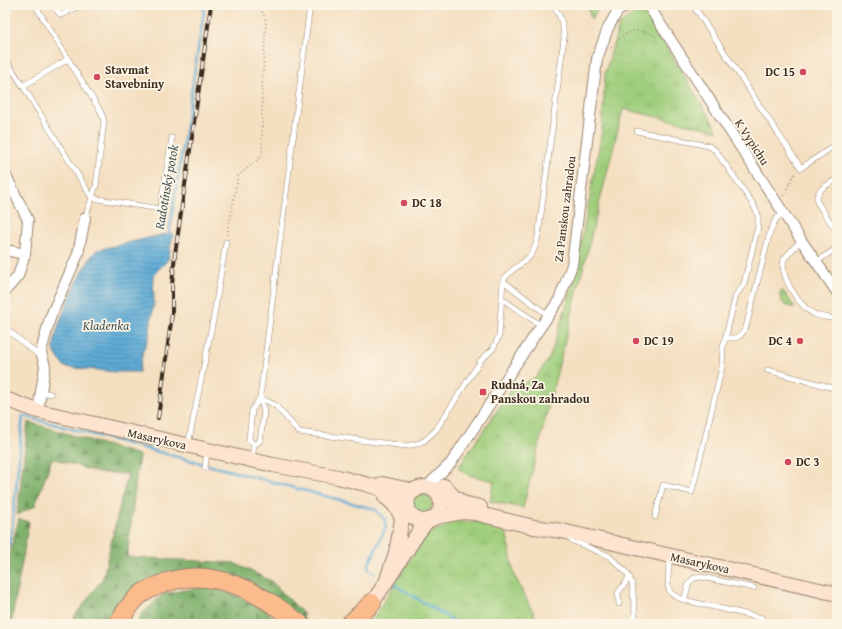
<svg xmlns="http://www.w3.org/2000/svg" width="842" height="629" font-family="'Gentium Book Plus',serif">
	<defs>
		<pattern id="grass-tufts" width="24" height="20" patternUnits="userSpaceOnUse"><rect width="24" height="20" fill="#9fce7c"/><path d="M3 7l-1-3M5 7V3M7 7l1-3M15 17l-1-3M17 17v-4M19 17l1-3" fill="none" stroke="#8ab16b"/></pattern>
		<pattern id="forest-firs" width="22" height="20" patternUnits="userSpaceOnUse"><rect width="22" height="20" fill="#7fb16c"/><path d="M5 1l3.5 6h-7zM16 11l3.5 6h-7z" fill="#699058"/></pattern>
		<pattern id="water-rules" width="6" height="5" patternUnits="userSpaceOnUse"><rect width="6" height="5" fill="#5dabd6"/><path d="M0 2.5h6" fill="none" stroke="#4e8bad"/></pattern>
	</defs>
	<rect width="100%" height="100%" fill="#fcf5e5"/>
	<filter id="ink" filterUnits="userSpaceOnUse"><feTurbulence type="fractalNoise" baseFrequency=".025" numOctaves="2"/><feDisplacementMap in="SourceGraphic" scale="8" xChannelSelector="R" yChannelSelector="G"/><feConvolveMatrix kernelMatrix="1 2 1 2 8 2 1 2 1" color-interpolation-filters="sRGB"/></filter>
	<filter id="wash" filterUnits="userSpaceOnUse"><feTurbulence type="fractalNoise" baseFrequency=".012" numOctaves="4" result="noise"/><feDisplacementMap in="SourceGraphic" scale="16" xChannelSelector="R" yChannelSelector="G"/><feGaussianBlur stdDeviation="0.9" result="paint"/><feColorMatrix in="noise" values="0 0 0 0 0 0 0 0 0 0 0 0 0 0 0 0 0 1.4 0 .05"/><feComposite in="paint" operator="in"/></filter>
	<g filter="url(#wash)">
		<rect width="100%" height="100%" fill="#f4dfc1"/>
		<g fill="url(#grass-tufts)" stroke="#6d7c4d">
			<path d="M587 5H602L591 19Z"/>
			<path d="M642 7 718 131 623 109 523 508 490 501 494 481 469 475 458 468 511 390 536 377 550 357 574 281 602 131 605 74 619 25Z"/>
			<path d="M782 291 784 292 795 308C785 306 779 303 780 292Z"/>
			<circle cx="422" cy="504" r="10"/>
			<path d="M457 521 505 524 514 575 539 624H370L425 535Z"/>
		</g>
		<g fill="url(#forest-firs)" stroke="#5d6e45">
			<path d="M28 422 139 455 127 557 234 563 271 581 303 613 304 620 234 575 189 570 110 624H69L103 578 118 512 128 474 99 473 52 458 35 506 17 515Z"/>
			<path d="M19 519 29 522 11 624H5V571Z"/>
			<path d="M207 586 258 603 280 624H138L141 615 163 594Z"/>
		</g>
		<path fill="url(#water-rules)" stroke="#4c6a7a" d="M173 234 168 260 155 273 153 278 154 301 149 337 143 351 139 372H116L65 367C61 361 55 356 54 349 52 331 82 268 94 253L97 250 161 235Z"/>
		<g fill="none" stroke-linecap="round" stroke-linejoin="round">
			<g stroke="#5dabd6" stroke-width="2.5">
				<path d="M167 237 169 234 205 5"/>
				<path d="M23 416 374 509 384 518 386 527 368 566 369 570 375 573"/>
				<path d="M5 560 12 530 23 416"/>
				<path d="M393 584 459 624"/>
			</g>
		</g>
	</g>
	<g filter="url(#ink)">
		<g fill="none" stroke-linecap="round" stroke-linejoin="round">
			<g stroke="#988470" stroke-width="6">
				<g id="lane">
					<path d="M35 5 68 59"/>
					<path d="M52 5 61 15 81 5"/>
					<path d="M693 5 801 168 837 144"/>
					<path d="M6 60 23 86"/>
					<path d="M637 131 709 146 716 151 753 204 758 215V226L744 284 736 295 723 347 722 367 692 492 663 485 655 517"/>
					<path d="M837 179C828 185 815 189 817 202L837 232"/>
					<path d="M85 218 96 186 104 121 101 112 68 59 23 86 92 198 160 209 172 138"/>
					<path d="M801 240 784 259C779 276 799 306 814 314 819 317 828 317 835 319L837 322"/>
					<path d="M816 262 837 248"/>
					<path d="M503 281 549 316"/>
					<path d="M502 299 542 326"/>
					<path d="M5 328 40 356"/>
					<path d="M725 338C737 338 740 339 746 327L770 232 776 219 784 213"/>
					<path d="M767 370 837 389"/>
					<path d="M41 392 51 394"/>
					<path d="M260 398 275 405 299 432 406 446 416 444 424 441 436 430 481 360 493 349 499 336 503 281C510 269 522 265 531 255 535 249 536 243 538 237L564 38C563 23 561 17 553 5"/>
					<path d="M188 445 214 315 226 242"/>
					<path d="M254 445 249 439 252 410 260 398"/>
					<path d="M252 459 254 445 260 441 264 411 260 398 310 5"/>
					<path d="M205 468 207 451"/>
					<path d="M567 536 573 541 609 556 627 573 632 583 636 624"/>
					<path d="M670 557C669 565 666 585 670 592 673 596 680 598 684 600L762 618"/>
					<path d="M684 600 689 583 694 578 702 577 754 588"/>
					<path d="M619 604 618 593 629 578"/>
				</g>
			</g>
			<g stroke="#988470" stroke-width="12">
				<g id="street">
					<path d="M648 5 801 240 837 292"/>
					<path d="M5 174 28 220 25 254 18 276 5 291"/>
					<path d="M5 250 25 254"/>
					<path d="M38 411 45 366 41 352 50 318 78 254 85 218"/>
					<path d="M425 488 451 463 535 335 559 300 572 265 597 59 608 28 617 12 627 5"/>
				</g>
			</g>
			<g stroke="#988470" stroke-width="16">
				<g id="secondary">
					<path d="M5 399 38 411 273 465 338 477 369 485 387 491 408 506"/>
					<path d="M382 484 415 491"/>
					<path d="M444 486 452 495 460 501"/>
					<circle cx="424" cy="504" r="17"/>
					<path d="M385 497C394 503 399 510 402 519L396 553 388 576"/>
					<path d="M441 497 449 500 480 507"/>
					<path d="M435 517 462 512 475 513 534 527 562 531 837 594"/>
					<path d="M367 611 418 533 428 520"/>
				</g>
			</g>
			<g stroke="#988470" stroke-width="20">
				<g id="highway">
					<path d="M117 624C124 614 130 603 140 595 146 590 154 587 162 584 212 564 261 593 300 624"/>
					<path d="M350 624 372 603"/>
				</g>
			</g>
			<g stroke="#988470" stroke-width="1.5" stroke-dasharray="1 3" stroke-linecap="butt">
				<path d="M611 48C617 39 629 29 640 31 646 31 652 35 658 37"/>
				<path d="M783 196 796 171"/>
				<path d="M227 235 237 182V177L262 156V92L266 20 259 5"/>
			</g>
			<use href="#lane" stroke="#fff" stroke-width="5"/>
			<use href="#street" stroke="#fff" stroke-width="10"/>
			<use href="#secondary" stroke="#fde4d1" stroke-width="14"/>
			<use href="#highway" stroke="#fbbb8d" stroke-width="18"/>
			<g stroke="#3b2a1e" stroke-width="4">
				<path id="rail" d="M158 418 172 314V285L175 254 211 5"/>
			</g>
			<use href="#rail" stroke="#fcf5e5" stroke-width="2.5" stroke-dasharray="8" stroke-linecap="butt"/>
		</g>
	</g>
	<g fill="#d1495b" stroke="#fcf5e5" stroke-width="1.5">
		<circle cx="803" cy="72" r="4"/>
		<circle cx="97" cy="77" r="4"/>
		<circle cx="404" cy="203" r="4"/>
		<circle cx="636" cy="341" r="4"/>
		<circle cx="800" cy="341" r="4"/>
		<rect x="479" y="388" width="8" height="8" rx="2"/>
		<circle cx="788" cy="462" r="4"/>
	</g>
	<g text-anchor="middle" stroke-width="3.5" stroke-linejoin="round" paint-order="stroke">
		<g font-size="12" font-weight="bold" fill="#3b2a1e" stroke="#fcf5e5" text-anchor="start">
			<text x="105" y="74">Stavmat<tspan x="105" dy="14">Stavebniny</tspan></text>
			<text x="795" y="76" text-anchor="end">DC 15</text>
			<text x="412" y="207">DC 18</text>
			<text x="644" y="345">DC 19</text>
			<text x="792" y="345" text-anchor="end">DC 4</text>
			<text x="491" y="389">Rudná, Za<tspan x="491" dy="14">Panskou zahradou</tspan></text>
			<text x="796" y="466">DC 3</text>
		</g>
		<g font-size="12" fill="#3b2a1e" stroke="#fcf5e5">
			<text transform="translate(752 142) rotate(57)" y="4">K Vypichu</text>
			<text transform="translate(565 209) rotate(-83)" y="4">Za Panskou zahradou</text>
			<text transform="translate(157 439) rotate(13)" y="4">Masarykova</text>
			<text transform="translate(700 563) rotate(13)" y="4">Masarykova</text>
		</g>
		<g font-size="13" font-style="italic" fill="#47575e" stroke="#fcf5e5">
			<text transform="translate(166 187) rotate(-80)" y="5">Radotínský potok</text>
			<text x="106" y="330">Kladenka</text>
		</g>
	</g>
	<rect width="842" height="629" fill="none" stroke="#fcf5e5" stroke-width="20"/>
</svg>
